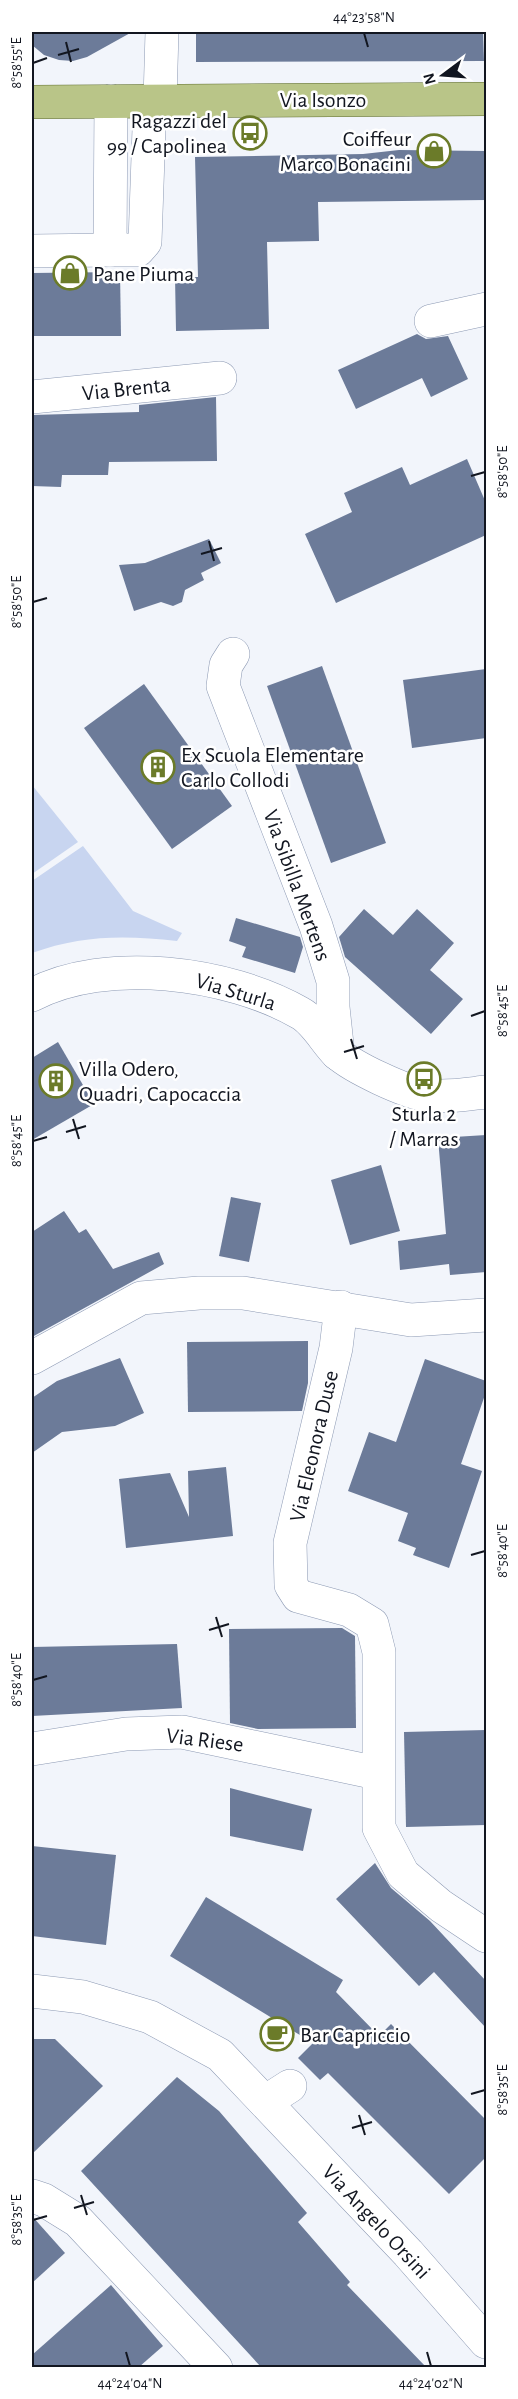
<svg xmlns="http://www.w3.org/2000/svg" width="518" height="2399" font-family="'Alegreya Sans',sans-serif">
	<rect width="100%" height="100%" fill="#f2f5fb"/>
	<g fill="#c8d5f0">
		<path d="M32 785 78 842 32 874Z"/>
		<path d="M83 846 133 911 182 933 177 941C125 935 81 935 32 953V881Z"/>
	</g>
	<g fill="#6c7b99">
		<path d="M32 32H132L87 57 73 61 59 60 44 55 32 45Z"/>
		<path d="M196 32H483L484 61 196 62Z"/>
		<path d="M399 150 486 151V200L318 202 319 241 267 242 269 329 176 331 175 277H198L195 157 363 154Z"/>
		<path d="M120 272 121 336H32V273Z"/>
		<path d="M417 334 426 339 448 336 468 379 431 397 422 378 356 409 338 370Z"/>
		<path d="M216 397 217 461 109 462 108 475H62L61 487 32 486V415L139 412V405Z"/>
		<path d="M467 459 486 503V535L336 603 305 534 352 512 344 493 402 467 410 485Z"/>
		<path d="M209 539 221 563 201 573 204 580 185 590 182 602 173 606 161 602 134 611 119 565 145 563Z"/>
		<path d="M322 666 386 843 331 863 267 686Z"/>
		<path d="M486 669V738L412 748 403 680Z"/>
		<path d="M144 684 232 806 172 849 84 728Z"/>
		<path d="M364 909 393 935 417 909 454 943 430 970 463 999 431 1034 345 957 339 937Z"/>
		<path d="M236 918 300 937 303 947 295 973 242 957 246 947 229 941Z"/>
		<path d="M58 1042 94 1104 32 1140V1058Z"/>
		<path d="M486 1135V1272L450 1275 449 1264 400 1270 398 1241 446 1234 438 1138Z"/>
		<path d="M381 1165 400 1231 350 1245 331 1180Z"/>
		<path d="M231 1197 261 1203 249 1262 219 1256Z"/>
		<path d="M64 1211 79 1233 86 1229 113 1269 159 1252 164 1264 32 1337V1232Z"/>
		<path d="M308 1341V1383L302 1411 188 1412 187 1342Z"/>
		<path d="M120 1358 144 1413 115 1426 62 1432 32 1453V1398L57 1381Z"/>
		<path d="M425 1359 486 1381V1392L461 1464 482 1471 449 1568 413 1555 416 1548 398 1541 408 1513 348 1491 369 1432 396 1442Z"/>
		<path d="M226 1467 233 1536 126 1548 119 1479 170 1473 189 1517 188 1471Z"/>
		<path d="M342 1628 355 1636 356 1728 258 1729 230 1723 229 1629Z"/>
		<path d="M177 1644 182 1708 32 1716V1647Z"/>
		<path d="M486 1730V1825L406 1827 404 1732Z"/>
		<path d="M230 1788 312 1809 303 1851 230 1836Z"/>
		<path d="M32 1846 116 1855 106 1945 32 1936Z"/>
		<path d="M375 1863 391 1888 430 1921 486 1981V2028L434 1972 419 1986 336 1899Z"/>
		<path d="M206 1897 343 1980 336 1992 379 2036 391 2024 486 2120V2157L449 2194 328 2073 320 2080 298 2058 313 2043 170 1956Z"/>
		<path d="M32 2039H55L103 2086 32 2154Z"/>
		<path d="M177 2077 219 2111 307 2213 298 2222 350 2282 347 2285 426 2367H261L81 2171Z"/>
		<path d="M32 2216 65 2253 32 2283Z"/>
		<path d="M111 2285 163 2346 139 2367H32V2355Z"/>
	</g>
	<g fill="none" stroke-linecap="round" stroke-linejoin="round">
		<g stroke="#8d9ab4" stroke-width="34">
			<g id="minor">
				<path d="M160 100 162 32"/>
				<path d="M110 250H138L145 242 150 100"/>
				<path d="M32 251 110 250 111 101"/>
				<path d="M431 321 486 309"/>
				<path d="M32 397 220 378"/>
				<path d="M233 654 226 665 223 686 316 926 333 981V1007L338 1054"/>
				<path d="M32 995C105 956 229 972 300 1013 315 1021 325 1041 337 1053 354 1068 405 1092 427 1095 446 1098 468 1094 486 1092"/>
				<path d="M341 1307 336 1348 290 1543 291 1585 298 1596 349 1610 372 1624 379 1652V1828L403 1874 441 1906 486 1936"/>
				<path d="M32 1358 141 1298 199 1293H243L411 1320 486 1315"/>
				<path d="M32 1749 126 1734 182 1732 377 1773"/>
				<path d="M32 1991 83 1997 150 2017 220 2055 408 2253 486 2342"/>
				<path d="M265 2102 290 2086"/>
				<path d="M32 2196 44 2200 78 2221 216 2368"/>
			</g>
		</g>
		<g stroke="#606e30" stroke-width="34">
			<path id="major" d="M32 102 486 99"/>
		</g>
		<use href="#minor" stroke="#fff" stroke-width="33"/>
		<use href="#major" stroke="#b9c588" stroke-width="33"/>
	</g>
	<path fill="none" stroke="#121620" stroke-width="2" d="M364 33 368 47M66 42 71 62M58 55 79 49M33 63 47 58M471 476 485 472M209 541 214 561M201 554 222 548M33 602 47 598M471 1016 485 1011M351 1039 357 1059M344 1052 364 1046M73 1119 79 1139M66 1132 86 1126M33 1141 47 1137M471 1555 485 1551M216 1617 222 1637M209 1630 229 1624M33 1680 47 1676M471 2094 485 2090M359 2115 365 2135M352 2128 372 2122M81 2195 87 2215M74 2208 94 2202M33 2220 47 2216M126 2352 130 2366M427 2352 431 2366"/>
	<defs>
		<g id="bus-ring" transform="scale(1.725)"><circle r="9.5" fill="#fff" stroke="#6b7b29" stroke-width="1.5"/><path d="M-5-6H5V4H4V6H2V4H-2V6H-4V4H-5ZM-3.5-4V0h7V-4ZM-3.5 1.2v1.5H-2V1.2ZM2 1.2v1.5H3.5V1.2Z" fill="#6b7b29"/></g>
		<g id="shop-ring" transform="scale(1.725)"><circle r="9.5" fill="#fff" stroke="#6b7b29" stroke-width="1.5"/><path d="M-5-2.5h2.3a2.7 3.5 0 0 1 5.4 0H5L5.5 6h-11ZM-1.5-2.5h3a1.5 2.3 0 0 0-3 0Z" fill="#6b7b29"/></g>
		<g id="building-ring" transform="scale(1.725)"><circle r="9.5" fill="#fff" stroke="#6b7b29" stroke-width="1.5"/><path d="M-4-6H4V6H1V3H-1V6H-4ZM-2.5-4.3h1.7v1.8h-1.7ZM.8-4.3h1.7v1.8H.8ZM-2.5-1h1.7V.8h-1.7ZM.8-1h1.7V.8H.8Z" fill="#6b7b29"/></g>
		<g id="cafe-ring" transform="scale(1.725)"><circle r="9.5" fill="#fff" stroke="#6b7b29" stroke-width="1.5"/><path d="M-5.5-4.5H6V0H3Q3 3.5 0 3.5H-2.5Q-5.5 3.5-5.5 0ZM3-3.2v2h1.7v-2ZM-6 4.5H4V6H-6Z" fill="#6b7b29"/></g>
	</defs>
	<g fill-rule="evenodd">
		<use href="#bus-ring" x="250" y="133"/>
		<use href="#shop-ring" x="434" y="151"/>
		<use href="#shop-ring" x="70" y="273"/>
		<use href="#building-ring" x="158" y="767"/>
		<use href="#bus-ring" x="424" y="1079"/>
		<use href="#building-ring" x="56" y="1081"/>
		<use href="#cafe-ring" x="277" y="2034"/>
	</g>
	<g text-anchor="middle" stroke-width="5" stroke-linejoin="round" paint-order="stroke">
		<g font-size="22" fill="#121620" stroke="#fff">
			<text x="323" y="107">Via Isonzo</text>
			<text transform="translate(126 388) rotate(-6)" y="8">Via Brenta</text>
			<text transform="translate(298 885) rotate(70)" y="8">Via Sibilla Mertens</text>
			<text transform="translate(236 991) rotate(17)" y="8">Via Sturla</text>
			<text transform="translate(313 1446) rotate(-77)" y="8">Via Eleonora Duse</text>
			<text transform="translate(205 1739) rotate(7)" y="8">Via Riese</text>
			<text transform="translate(377 2221) rotate(47)" y="8">Via Angelo Orsini</text>
		</g>
		<g font-size="22" fill="#121620" stroke="#fff" text-anchor="start">
			<text x="227" y="128" text-anchor="end">Ragazzi del<tspan x="227" dy="25">99 / Capolinea</tspan></text>
			<text x="411" y="146" text-anchor="end">Coiffeur<tspan x="411" dy="25">Marco Bonacini</tspan></text>
			<text x="93" y="281">Pane Piuma</text>
			<text x="181" y="762">Ex Scuola Elementare<tspan x="181" dy="25">Carlo Collodi</tspan></text>
			<text x="79" y="1076">Villa Odero,<tspan x="79" dy="25">Quadri, Capocaccia</tspan></text>
			<text x="424" y="1121" text-anchor="middle">Sturla 2<tspan x="424" dy="25">/ Marras</tspan></text>
			<text x="300" y="2042">Bar Capriccio</text>
		</g>
	</g>
	<rect width="518" height="2399" fill="none" stroke="#ffffff" stroke-width="66"/>
	<g transform="translate(443 75) rotate(254)" stroke="#ffffff" stroke-width="4.5" paint-order="stroke">
	<path d="M0-4.5L10 22L0 15L-10 22Z" fill="#121620"/>
	<text y="-9" font-size="16" font-weight="bold" text-anchor="middle" fill="#121620">N</text>
	</g>
	<rect x="33" y="33" width="452" height="2333" fill="none" stroke="#121620" stroke-width="2"/>
	<g font-size="15" text-anchor="middle" fill="#121620">
		<text x="364" y="22">44°23'58"N</text>
		<text transform="translate(16 63) rotate(-90)" y="5">8°58'55"E</text>
		<text transform="translate(502 472) rotate(-90)" y="5">8°58'50"E</text>
		<text transform="translate(16 602) rotate(-90)" y="5">8°58'50"E</text>
		<text transform="translate(502 1011) rotate(-90)" y="5">8°58'45"E</text>
		<text transform="translate(16 1141) rotate(-90)" y="5">8°58'45"E</text>
		<text transform="translate(502 1551) rotate(-90)" y="5">8°58'40"E</text>
		<text transform="translate(16 1680) rotate(-90)" y="5">8°58'40"E</text>
		<text transform="translate(502 2090) rotate(-90)" y="5">8°58'35"E</text>
		<text transform="translate(16 2220) rotate(-90)" y="5">8°58'35"E</text>
		<text x="130" y="2388">44°24'04"N</text>
		<text x="431" y="2388">44°24'02"N</text>
	</g>
</svg>
